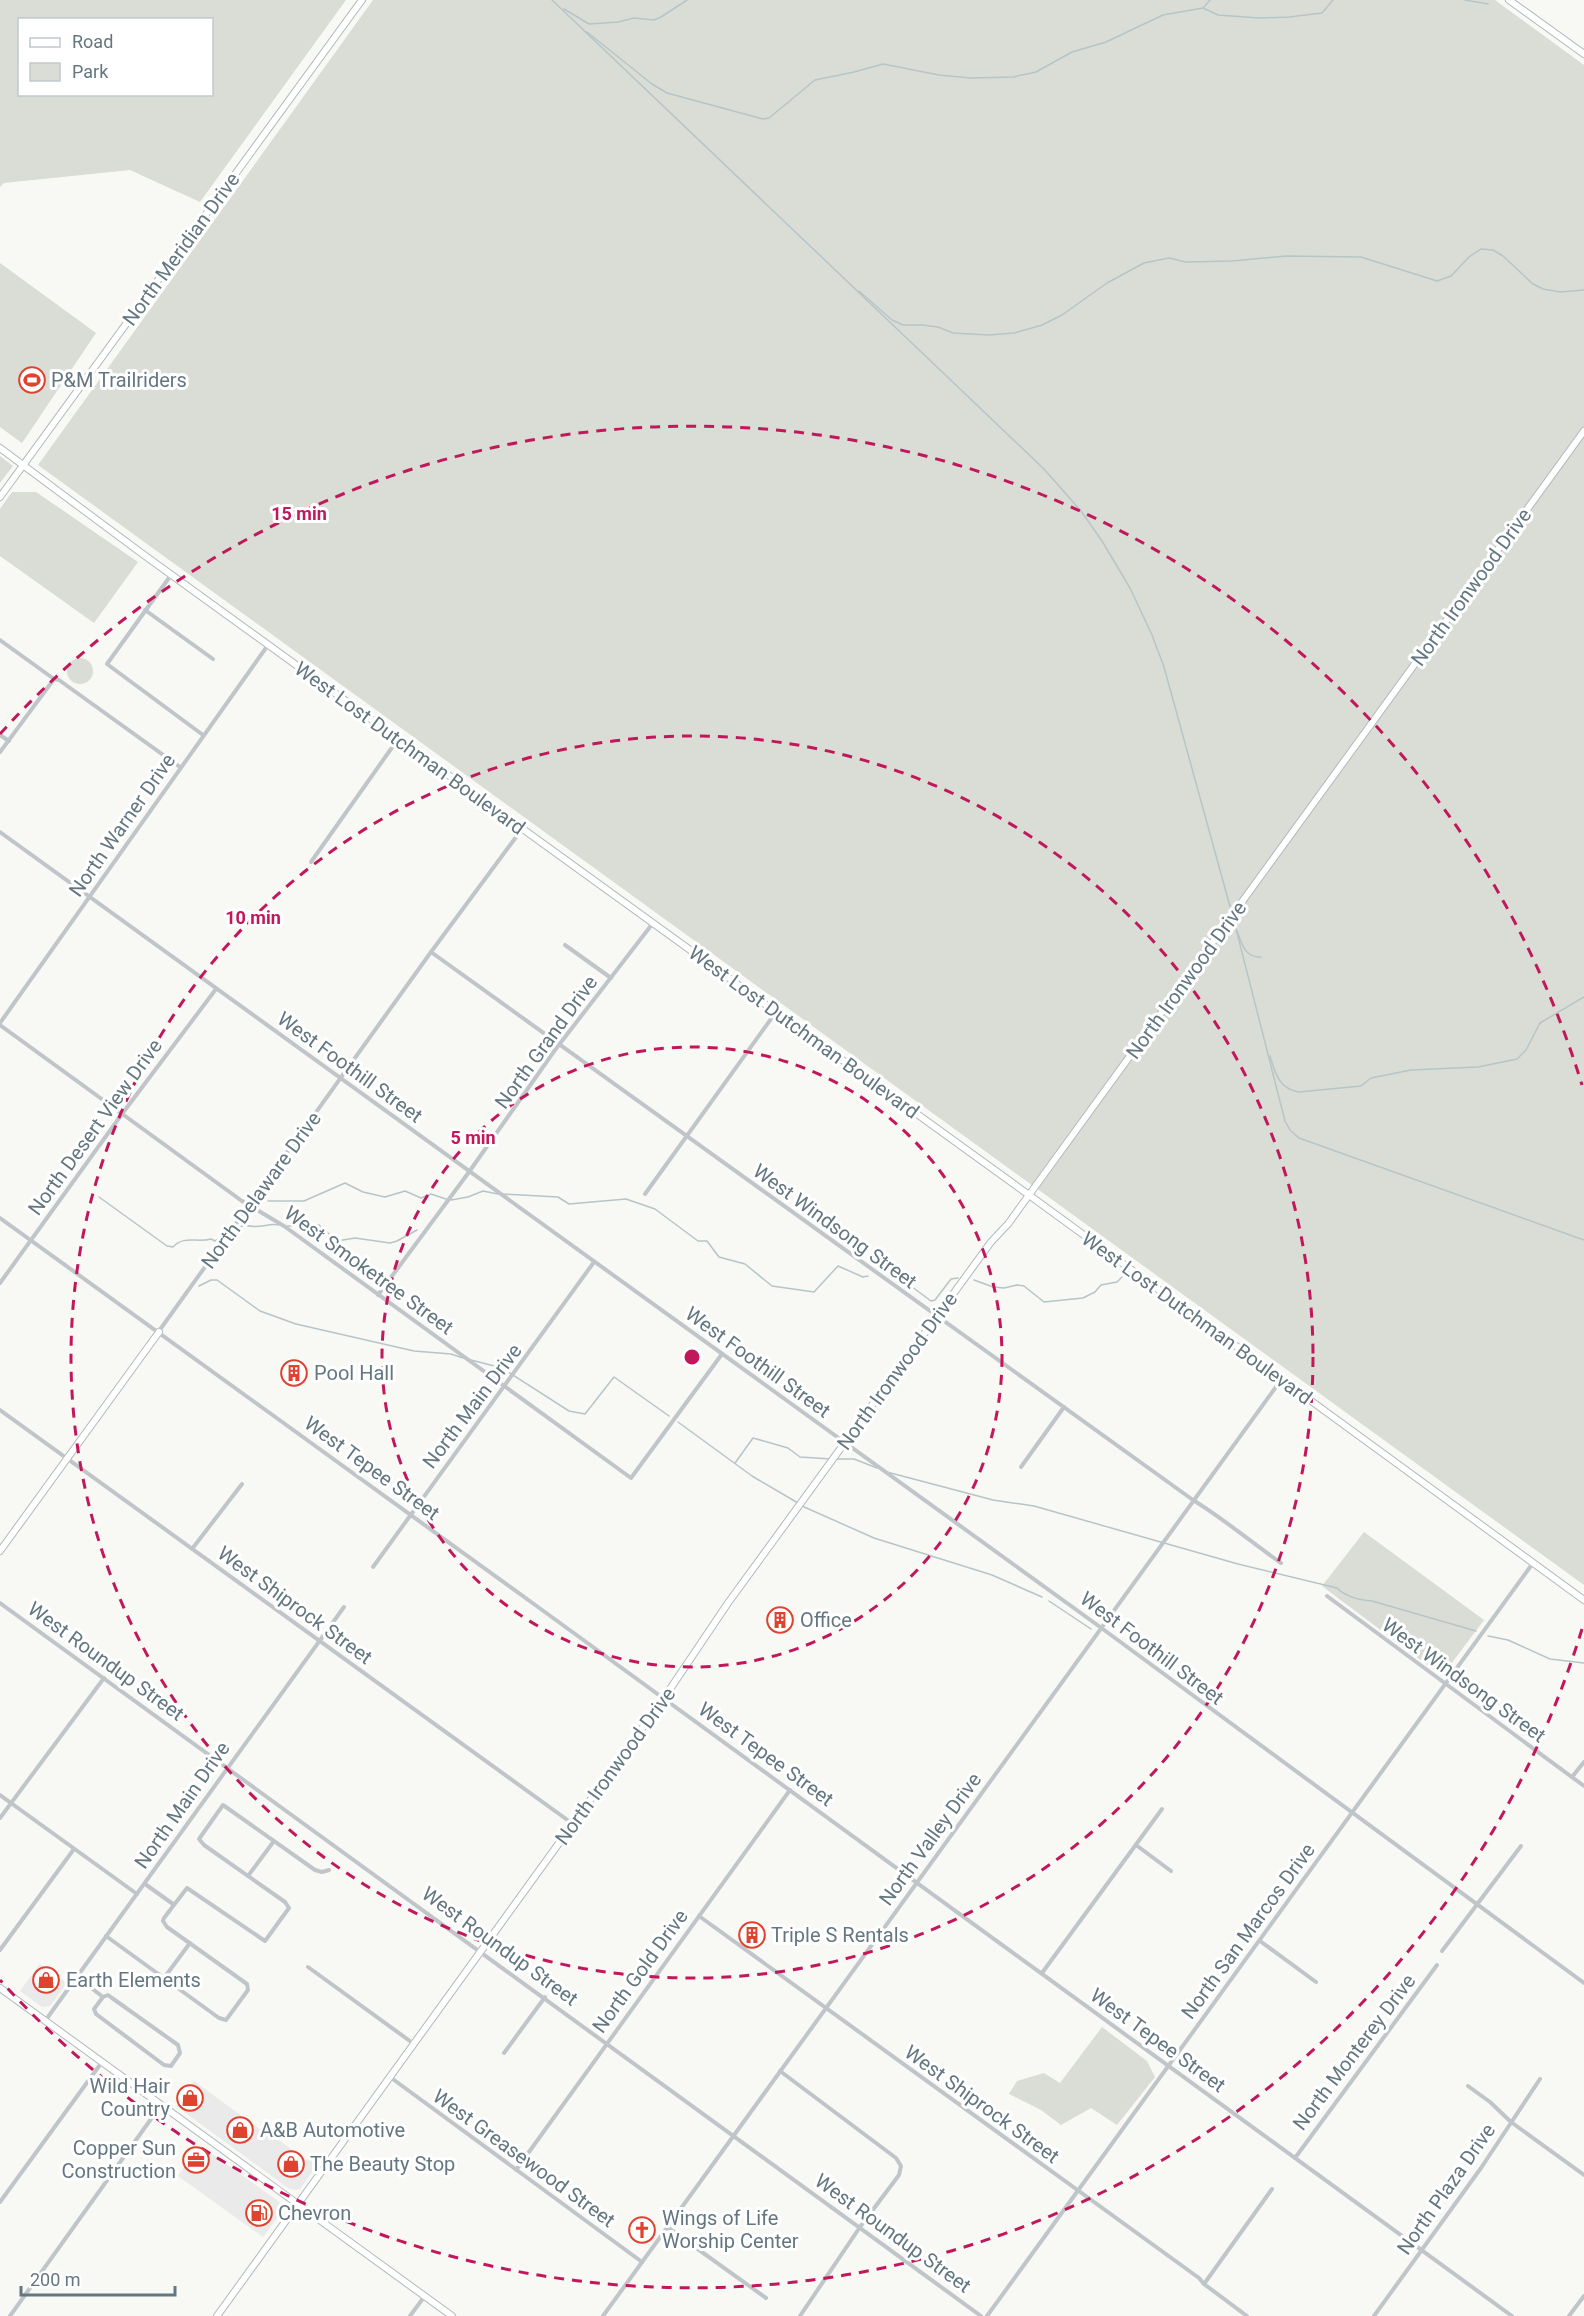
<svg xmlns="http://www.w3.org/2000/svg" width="1584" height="2316" font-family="Roboto,sans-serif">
	<rect width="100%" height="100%" fill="#f8f8f5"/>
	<g fill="#e9eae9">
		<path d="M40 1964 67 1983 50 2006 42 2007 20 1991Z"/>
		<path d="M194 2081 262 2131 258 2137 263 2140 269 2133 306 2160 312 2154 320 2161 300 2189 295 2190 288 2188 176 2106Z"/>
		<path d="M200 2145 282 2204 283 2210 263 2237 178 2176Z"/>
	</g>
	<g fill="#d9ddd5" fill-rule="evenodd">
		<path d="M0 0H346L200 202 130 170 4 183 0 187ZM20 20H212V94H20Z"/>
		<path d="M373 0H1495L1584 65V1585L38 465Z"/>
		<path d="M0 263 96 333 22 443 0 427Z"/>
		<path d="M0 456 13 466 0 483Z"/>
		<path d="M12 492H36L138 562 94 623 0 556V509Z"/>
		<circle cx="80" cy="671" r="13"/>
		<path d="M1364 1532 1484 1620 1442 1676 1322 1586Z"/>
		<path d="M1102 2027 1147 2061 1155 2077 1117 2125 1091 2108 1061 2125 1041 2110 1009 2094 1017 2081 1044 2073 1060 2083Z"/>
	</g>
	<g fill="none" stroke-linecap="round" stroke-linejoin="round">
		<g stroke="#b7c5c8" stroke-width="1.5">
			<path d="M552 0 1044 469 1081 511 1102 541 1130 588 1152 635 1164 667 1231 910"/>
			<path d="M1465 0 1488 4"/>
			<path d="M1204 7 1210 0"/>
			<path d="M564 9 589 24 618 22 634 18 654 20 661 17 687 0"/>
			<path d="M587 32 652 84 667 93 763 119 769 118 815 80 854 72 883 64 939 75 971 78 1013 77 1036 72 1072 52 1106 42 1163 15 1203 8 1218 15 1259 18 1289 17 1322 13 1333 0"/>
			<path d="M859 291 892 320 903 325H922L938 327 953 333 989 335 1014 333 1042 325 1062 315 1107 283 1144 263 1169 258 1186 262 1232 261 1287 256 1361 257 1437 281 1451 276 1469 257 1481 249 1493 250 1503 256 1533 284 1543 289 1560 292 1584 290"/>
			<path d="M1234 921 1285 1121 1290 1130 1299 1138 1584 1240"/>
			<path d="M1237 931C1242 944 1245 958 1261 957"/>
			<path d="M1270 1056C1275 1073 1279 1089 1299 1092L1361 1086 1371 1078 1411 1070 1478 1067 1517 1059 1526 1050 1540 1023 1584 997"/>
			<path d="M503 1194 558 1197 569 1204 626 1199 655 1209 698 1241H707L719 1257 745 1264 772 1286 814 1292 838 1266 863 1277 868 1276"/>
			<path d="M99 1197 167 1246 173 1247C184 1235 197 1243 211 1239L215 1241 227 1234"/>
			<path d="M451 1200 468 1197 483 1191 498 1194"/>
			<path d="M268 1201H304L345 1183 363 1192 385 1197 405 1191 421 1198 431 1194 446 1199"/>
			<path d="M287 1226 319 1225 337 1241 355 1238 390 1243 397 1241 417 1230"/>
			<path d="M234 1231 244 1225C263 1230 266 1222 280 1225"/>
			<path d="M884 1271 888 1269 931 1301 935 1300 951 1279 958 1278"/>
			<path d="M974 1280 993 1287 1004 1288 1017 1285 1024 1286 1044 1302 1083 1298 1095 1292 1101 1285 1117 1282 1122 1277"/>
			<path d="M199 1286 211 1280H217L260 1311 296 1324 414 1351 451 1354 463 1358"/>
			<path d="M471 1360 502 1368 569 1411 585 1414 614 1377 669 1416"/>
			<path d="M678 1422 752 1476 798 1503"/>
			<path d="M836 1459H854L877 1468"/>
			<path d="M735 1463 753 1438 788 1448 800 1457 831 1459"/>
			<path d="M887 1472 993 1500 1034 1506 1238 1564 1337 1588C1346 1597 1359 1600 1372 1601L1476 1631"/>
			<path d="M802 1506 874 1538 992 1575 1042 1597"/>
			<path d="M1049 1601 1091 1629"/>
			<path d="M1488 1636 1508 1640 1550 1659 1584 1663"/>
		</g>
		<g stroke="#b2b9bc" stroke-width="8">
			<g id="secondary">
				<path d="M1509 0 1584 54"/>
				<path d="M0 448 144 555 1029 1195 1584 1600"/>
				<path d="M0 497 362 0"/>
				<path d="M0 1551 159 1332"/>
				<path d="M0 1988 452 2316"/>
				<path d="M217 2316 664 1698 728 1603 991 1242 1008 1224 1029 1195 1584 431"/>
			</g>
		</g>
		<g stroke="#bfc5c8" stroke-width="4">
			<path d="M171 575 107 664 203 735"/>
			<path d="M145 610 213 659"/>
			<path d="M0 640 54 679 59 680 180 767"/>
			<path d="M0 735 9 741"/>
			<path d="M0 752 54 679"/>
			<path d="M0 832 1096 1624 1584 1983"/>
			<path d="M311 862 398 739"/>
			<path d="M565 945 611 978"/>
			<path d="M431 952 1193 1500C1224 1519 1251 1542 1281 1563"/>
			<path d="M0 1023 268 645"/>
			<path d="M0 1025 242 1201 284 1226 631 1478 722 1354"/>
			<path d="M645 1194 776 1012"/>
			<path d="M0 1218 538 1607 1512 2316"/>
			<path d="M0 1283 122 1114 216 989"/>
			<path d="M378 1295 469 1172 555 1050 653 923"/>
			<path d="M159 1331 431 952 522 829"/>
			<path d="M0 1410 573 1824"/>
			<path d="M1021 1467 1064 1407"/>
			<path d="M192 1549 242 1484"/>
			<path d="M373 1567 594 1262"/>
			<path d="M1327 1596 1584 1786"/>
			<path d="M0 1603 981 2316"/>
			<path d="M1572 1777 1584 1762"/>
			<path d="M0 1795 137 1894"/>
			<path d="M0 1818 104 1678"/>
			<path d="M1136 1845 1171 1871"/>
			<path d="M248 1876 274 1841"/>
			<path d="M145 1884 173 1904"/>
			<path d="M699 1916 1199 2278 1204 2284 1247 2316"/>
			<path d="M106 1936 219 2018 226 2020 248 1990 247 1984 167 1927 163 1921 164 1918 187 1888 265 1941 289 1908 285 1902 204 1845 199 1839 223 1805 315 1870 322 1872 329 1870"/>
			<path d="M1260 1941 1316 1982"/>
			<path d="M0 1950 74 1849"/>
			<path d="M1442 1951 1521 1846"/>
			<path d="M308 1967 414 2044"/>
			<path d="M1042 1973 1162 1809"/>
			<path d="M77 1977 103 1997 94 2009 96 2014 164 2065 171 2066 180 2053 178 2045 112 1998 108 1995 103 1997"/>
			<path d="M164 1978 190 1943"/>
			<path d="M45 2021 344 1607"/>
			<path d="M504 2053 545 1997"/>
			<path d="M780 2071 896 2158 901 2166 899 2175 860 2227 800 2316"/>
			<path d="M390 2077 642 2262"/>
			<path d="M1468 2086 1490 2102 1511 2122 1584 2175"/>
			<path d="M1295 2158 1437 1965"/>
			<path d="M516 2170 790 1790"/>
			<path d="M0 2202 102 2062"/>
			<path d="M667 2227 766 2298"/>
			<path d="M1204 2284 1272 2189"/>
			<path d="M10 2316 161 2105"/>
			<path d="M410 2316 424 2297"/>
			<path d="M603 2316 1281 1380"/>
			<path d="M987 2316 1533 1563"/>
			<path d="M1374 2316 1481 2168 1540 2079"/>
			<path d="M1569 2316 1584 2296"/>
		</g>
		<use href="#secondary" stroke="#fff" stroke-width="6"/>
	</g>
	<g fill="none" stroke="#c2185b" stroke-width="3" stroke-dasharray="10 8">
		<circle cx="692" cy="1357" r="310"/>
		<circle cx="692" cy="1357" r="621"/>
		<path d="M1582 1629A931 931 0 0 1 0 1980M0 734A931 931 0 0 1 1582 1085"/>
	</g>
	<defs>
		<g id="stadium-ring" transform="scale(1.35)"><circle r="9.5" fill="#fff" stroke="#df422f" stroke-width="1.5"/><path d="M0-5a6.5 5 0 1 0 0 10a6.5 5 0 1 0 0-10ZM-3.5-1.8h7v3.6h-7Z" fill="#df422f"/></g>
		<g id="building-ring" transform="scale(1.35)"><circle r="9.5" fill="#fff" stroke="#df422f" stroke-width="1.5"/><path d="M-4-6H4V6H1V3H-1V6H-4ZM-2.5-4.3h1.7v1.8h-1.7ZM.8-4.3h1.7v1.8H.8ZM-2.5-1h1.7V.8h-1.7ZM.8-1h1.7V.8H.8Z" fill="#df422f"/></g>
		<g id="shop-ring" transform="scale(1.35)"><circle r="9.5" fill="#fff" stroke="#df422f" stroke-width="1.5"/><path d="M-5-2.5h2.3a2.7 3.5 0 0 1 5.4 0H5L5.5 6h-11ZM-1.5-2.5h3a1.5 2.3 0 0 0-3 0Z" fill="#df422f"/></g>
		<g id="office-ring" transform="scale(1.35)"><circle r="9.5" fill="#fff" stroke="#df422f" stroke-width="1.5"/><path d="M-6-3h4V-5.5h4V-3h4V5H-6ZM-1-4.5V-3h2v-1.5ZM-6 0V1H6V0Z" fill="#df422f"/></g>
		<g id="fuel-ring" transform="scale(1.35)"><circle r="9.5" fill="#fff" stroke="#df422f" stroke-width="1.5"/><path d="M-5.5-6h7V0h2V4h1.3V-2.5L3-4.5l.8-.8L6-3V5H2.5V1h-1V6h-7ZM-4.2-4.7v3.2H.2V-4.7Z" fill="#df422f"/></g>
		<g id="church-ring" transform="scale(1.35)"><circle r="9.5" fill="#fff" stroke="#df422f" stroke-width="1.5"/><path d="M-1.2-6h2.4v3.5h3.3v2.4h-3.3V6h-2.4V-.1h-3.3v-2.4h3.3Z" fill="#df422f"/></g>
	</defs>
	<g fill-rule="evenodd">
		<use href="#stadium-ring" x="32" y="380"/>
		<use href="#building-ring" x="294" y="1373"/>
		<use href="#building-ring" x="780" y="1620"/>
		<use href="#building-ring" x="752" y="1935"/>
		<use href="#shop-ring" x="46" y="1980"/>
		<use href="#shop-ring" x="190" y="2098"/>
		<use href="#shop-ring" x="240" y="2130"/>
		<use href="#office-ring" x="196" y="2160"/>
		<use href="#shop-ring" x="291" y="2164"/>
		<use href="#fuel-ring" x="259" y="2213"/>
		<use href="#church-ring" x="642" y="2230"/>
	</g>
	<g text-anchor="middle" stroke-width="6" stroke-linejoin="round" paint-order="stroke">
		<g font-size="20" fill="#647780" stroke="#fff">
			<text transform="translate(181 249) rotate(-54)" y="7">North Meridian Drive</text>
			<text transform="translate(1471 587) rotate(-54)" y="7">North Ironwood Drive</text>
			<text transform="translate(410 748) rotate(36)" y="7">West Lost Dutchman Boulevard</text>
			<text transform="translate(122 825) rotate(-55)" y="7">North Warner Drive</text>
			<text transform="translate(1186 980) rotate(-54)" y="7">North Ironwood Drive</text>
			<text transform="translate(804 1032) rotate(36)" y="7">West Lost Dutchman Boulevard</text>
			<text transform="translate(546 1042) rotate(-54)" y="7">North Grand Drive</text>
			<text transform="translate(350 1067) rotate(36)" y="7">West Foothill Street</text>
			<text transform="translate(95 1127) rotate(-54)" y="7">North Desert View Drive</text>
			<text transform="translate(261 1190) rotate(-54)" y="7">North Delaware Drive</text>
			<text transform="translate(835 1226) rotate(36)" y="7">West Windsong Street</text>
			<text transform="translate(369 1270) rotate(36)" y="7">West Smoketree Street</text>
			<text transform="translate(1197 1318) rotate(36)" y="7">West Lost Dutchman Boulevard</text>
			<text transform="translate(758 1362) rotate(36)" y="7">West Foothill Street</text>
			<text transform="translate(897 1371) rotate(-54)" y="7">North Ironwood Drive</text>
			<text transform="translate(472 1406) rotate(-53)" y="7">North Main Drive</text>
			<text transform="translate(372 1468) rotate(36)" y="7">West Tepee Street</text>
			<text transform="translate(295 1605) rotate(36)" y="7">West Shiprock Street</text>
			<text transform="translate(1152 1648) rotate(37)" y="7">West Foothill Street</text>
			<text transform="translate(106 1661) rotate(36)" y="7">West Roundup Street</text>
			<text transform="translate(1464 1680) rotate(36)" y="7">West Windsong Street</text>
			<text transform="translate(766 1754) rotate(36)" y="7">West Tepee Street</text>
			<text transform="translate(615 1766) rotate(-54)" y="7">North Ironwood Drive</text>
			<text transform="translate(182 1805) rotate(-55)" y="7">North Main Drive</text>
			<text transform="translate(930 1839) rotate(-54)" y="7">North Valley Drive</text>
			<text transform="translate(1248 1931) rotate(-54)" y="7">North San Marcos Drive</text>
			<text transform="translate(500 1946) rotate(36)" y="7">West Roundup Street</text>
			<text transform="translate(640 1971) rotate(-54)" y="7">North Gold Drive</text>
			<text transform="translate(1158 2040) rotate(36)" y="7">West Tepee Street</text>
			<text transform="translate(1354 2052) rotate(-53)" y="7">North Monterey Drive</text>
			<text transform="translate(982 2104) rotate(36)" y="7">West Shiprock Street</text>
			<text transform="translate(524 2158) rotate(36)" y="7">West Greasewood Street</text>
			<text transform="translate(1446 2189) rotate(-55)" y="7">North Plaza Drive</text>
			<text transform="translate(893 2233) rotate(36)" y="7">West Roundup Street</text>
		</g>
		<g font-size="20" fill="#647780" stroke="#fff" text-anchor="start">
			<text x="51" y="387">P&amp;M Trailriders</text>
			<text x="314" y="1380">Pool Hall</text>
			<text x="800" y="1627">Office</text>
			<text x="771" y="1942">Triple S Rentals</text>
			<text x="66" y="1987">Earth Elements</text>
			<text x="170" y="2093" text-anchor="end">Wild Hair<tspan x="170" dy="23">Country</tspan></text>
			<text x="260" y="2137">A&amp;B Automotive</text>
			<text x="176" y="2155" text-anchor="end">Copper Sun<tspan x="176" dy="23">Construction</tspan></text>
			<text x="310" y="2171">The Beauty Stop</text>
			<text x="278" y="2220">Chevron</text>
			<text x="662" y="2225">Wings of Life<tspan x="662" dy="23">Worship Center</tspan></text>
		</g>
	</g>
	<circle cx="692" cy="1357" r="9" fill="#c2185b" stroke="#fff" stroke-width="3"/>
	<g font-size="18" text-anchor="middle" font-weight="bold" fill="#c2185b" stroke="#fff" stroke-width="6" stroke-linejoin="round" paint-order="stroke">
		<text x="299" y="520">15 min</text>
		<text x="253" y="924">10 min</text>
		<text x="473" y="1144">5 min</text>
	</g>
	<rect x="18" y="18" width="195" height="78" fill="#ffffff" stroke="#c1c9cc" stroke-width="1.5"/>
	<rect x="30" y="38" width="30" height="9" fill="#ffffff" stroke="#c1c9cc" stroke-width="1.5"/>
	<text x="72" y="48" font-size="18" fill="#647780">Road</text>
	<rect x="30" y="63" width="30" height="18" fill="#d9ddd5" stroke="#c1c9cc" stroke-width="1.5"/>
	<text x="72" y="78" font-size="18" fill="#647780">Park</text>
	<path d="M21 2286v9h154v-9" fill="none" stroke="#647780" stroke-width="3"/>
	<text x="30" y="2286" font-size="18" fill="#647780" stroke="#ffffff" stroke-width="4.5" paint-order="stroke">200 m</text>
</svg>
